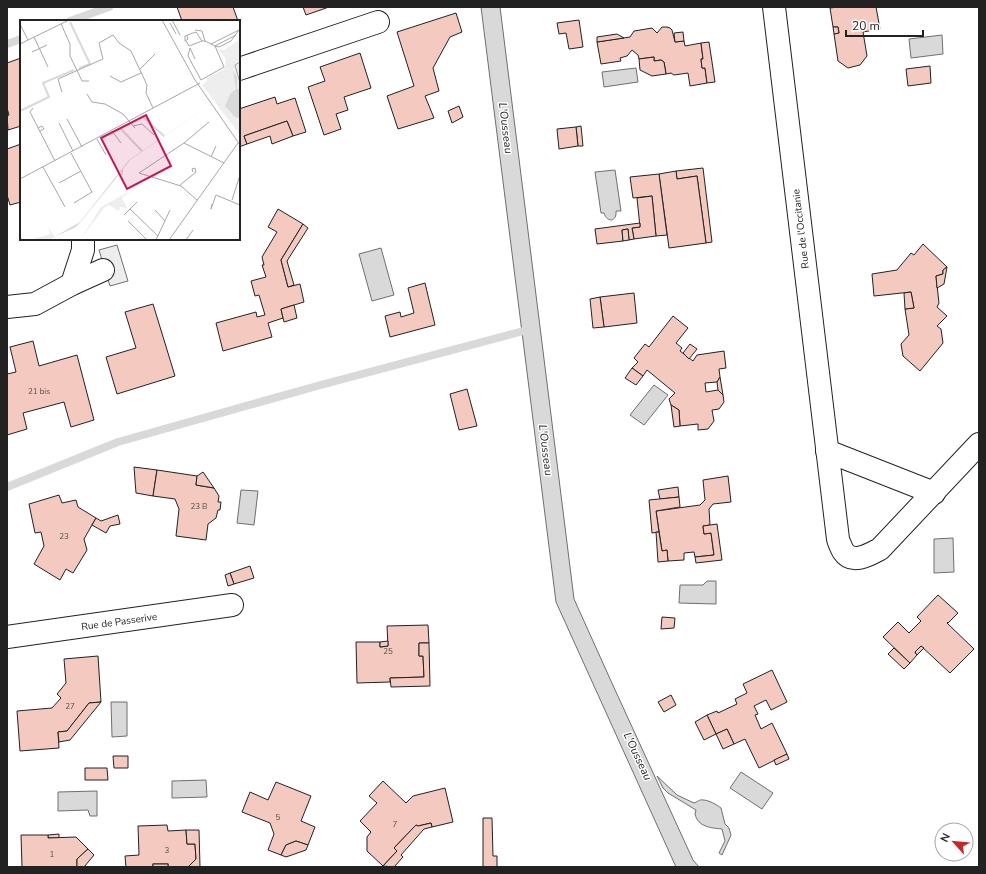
<svg xmlns="http://www.w3.org/2000/svg" width="986" height="874" font-family="'Nunito Sans',sans-serif">
	<rect width="100%" height="100%" fill="#fff"/>
	<path fill="#ededed" stroke="#6f6f6f" d="M117 245 128 281 110 286 99 250Z"/>
	<g fill="#d9d9d9" stroke="#6f6f6f">
		<path d="M481 7H500L574 599 611 681 693 860 699 867H676L556 602Z"/>
		<path d="M942 35 943 54 911 58 909 39Z"/>
		<path d="M636 68 638 82 604 87 602 72Z"/>
		<path d="M615 170 621 211H616C617 222 607 223 604 213H601L595 172Z"/>
		<path d="M381 248 394 295 372 301 359 254Z"/>
		<path d="M654 385 668 395 644 425 630 415Z"/>
		<path d="M241 490 258 491 254 525 237 523Z"/>
		<path d="M953 538 954 572 934 573V539Z"/>
		<path d="M707 581H716V604L679 603 680 585H703Z"/>
		<path d="M111 702H127V736L112 737Z"/>
		<path d="M741 772 773 793 762 809 730 788Z"/>
		<path d="M657 776 677 795 694 803C697 802 700 799 703 800 709 800 717 805 721 808L725 824 729 828 731 835 722 855 719 853 725 841 722 829C711 828 698 827 695 814L696 810 668 793 663 788Z"/>
		<path d="M206 780 207 797 172 798V781Z"/>
		<path d="M97 791V816H90L88 810 58 811V792Z"/>
	</g>
	<g fill="none" stroke-linecap="round" stroke-linejoin="round">
		<g stroke="#d9d9d9" stroke-width="8">
			<path d="M70 21 109 7"/>
			<path d="M7 44 21 39"/>
			<path d="M7 487 118 442 317 386 531 329"/>
		</g>
	</g>
	<g fill="#f3c9c0" stroke="#222">
		<path d="M177 7H233L238 21H182Z"/>
		<path d="M303 7H329L306 15Z"/>
		<path d="M838 7H876L880 29 863 32 867 56 860 65 848 68 838 61 834 34 839 33 838 27H833L830 8Z"/>
		<path d="M456 13 462 32 450 37 433 68 439 91 425 96 434 118 398 129 387 96 414 86 397 32Z"/>
		<path d="M579 20 583 47 569 49 566 33 559 34 557 23Z"/>
		<path d="M662 27H667L670 28 672 30 675 42 684 41 685 46 701 43 703 59H701L702 68H705L707 83 690 86 688 73 674 75 671 73 666 74 664 62 661 60 654 61V57L639 59 638 55 632 50 627 56 620 58 621 61 601 64 597 42 630 37 634 31 652 28 657 33Z"/>
		<path d="M833 27H838L839 33 834 34Z"/>
		<path d="M683 32 684 41 675 42 674 33Z"/>
		<path d="M617 34 624 38 597 42V37Z"/>
		<path d="M709 42 715 82 707 83 705 68H702L701 59H703L701 43Z"/>
		<path d="M360 53 371 88 344 97 348 110 336 114 341 129 324 135 308 87 325 81 320 67Z"/>
		<path d="M654 57V61L661 60 664 62 666 74 652 76 640 70 639 59Z"/>
		<path d="M21 58V126L8 130 7 116 9 115 7 108V63Z"/>
		<path d="M930 66 931 83 908 86 906 69Z"/>
		<path d="M275 97 277 104 295 98 306 132 293 136 287 121 244 136 247 144 239 147V109Z"/>
		<path d="M459 106 463 117 452 123 448 111Z"/>
		<path d="M287 121 293 136 272 144 270 136 247 144 244 136Z"/>
		<path d="M581 126 583 146H578L576 127Z"/>
		<path d="M576 127 578 146 559 149 557 129Z"/>
		<path d="M21 144V202L10 205 7 195V149Z"/>
		<path d="M703 168 712 242 706 243 697 176 677 179 676 171Z"/>
		<path d="M676 171 677 179 697 176 706 243 669 248 659 174Z"/>
		<path d="M659 174 667 235 656 236 652 196 633 198 630 177Z"/>
		<path d="M652 196 656 236 634 239 632 228 640 227 637 198Z"/>
		<path d="M278 209 303 224 281 260 288 287 300 284 304 302 281 309 283 318 268 323 272 337 223 351 216 323 256 312 257 317 265 315 259 295 255 296 251 281 266 277 262 265H264L262 257 277 232 268 227Z"/>
		<path d="M640 223V227L632 228 634 239 629 240 628 229 622 230 623 241 597 244 595 229Z"/>
		<path d="M303 224 308 228 287 261 294 285 288 287 281 260Z"/>
		<path d="M628 229 629 240 623 241 622 230Z"/>
		<path d="M923 244 947 267 943 270V274L936 276 939 303 937 307 947 316 937 326 941 329 943 343 920 371 903 356 901 344 909 335 905 309 914 308 911 292 874 296 872 274 897 270 911 253 914 255Z"/>
		<path d="M947 267 944 284 937 288 936 276 943 274V270Z"/>
		<path d="M425 283 435 325 390 337 385 316 400 312 401 317 414 313 408 288Z"/>
		<path d="M911 292 914 308 905 309 904 293Z"/>
		<path d="M634 293 637 323 604 327 600 297Z"/>
		<path d="M600 297 604 327 593 328 590 299Z"/>
		<path d="M153 304 175 376 117 394 106 357 136 348 125 312Z"/>
		<path d="M294 305 297 318 284 322 281 309Z"/>
		<path d="M673 316 688 328 676 343 682 348 680 351 693 361 697 355 724 351 726 368 719 369 720 377 717 382 705 383 706 392 718 390 723 395 724 402 719 409 712 410 714 421 708 429 698 430V424L680 426 679 410 671 405 669 399 675 393 647 370 643 376 632 368 638 362 634 358 645 344 649 347Z"/>
		<path d="M33 341 39 366 77 355 94 420 71 427 64 402 23 413 27 429 7 435V374L16 372 10 347Z"/>
		<path d="M690 344 697 349 689 359 683 353Z"/>
		<path d="M632 368 643 376 636 385 625 378Z"/>
		<path d="M720 377 723 395 718 390 717 382Z"/>
		<path d="M467 389 477 426 459 430 450 394Z"/>
		<path d="M671 405 679 410 680 426 674 427Z"/>
		<path d="M134 467 157 470 153 496 136 493Z"/>
		<path d="M157 470 197 476 196 485 214 488 219 496 218 502H221L220 510H218L216 518 208 524 206 540 176 536 179 509 175 499 153 496Z"/>
		<path d="M203 472 214 488 196 485 197 476Z"/>
		<path d="M728 476 731 502 713 504 709 509 710 525 703 526 704 534 711 533 714 555 695 557 694 552 684 553V560L668 561 667 550 662 551 656 511 700 505 705 500 703 480Z"/>
		<path d="M678 487 679 497 660 499 658 490Z"/>
		<path d="M59 495 62 503 76 500 78 507 96 518 84 539 87 550 73 573 66 569 60 580 34 564 44 546 41 532 35 533 29 504Z"/>
		<path d="M679 497 680 507 656 511 659 532 652 533 649 500Z"/>
		<path d="M118 515 120 524 110 526 106 533 92 525 96 518 101 521Z"/>
		<path d="M717 524 722 560 696 563 695 557 714 555 711 533 704 534 703 526Z"/>
		<path d="M656 532H659L662 551 667 550 668 561 658 562Z"/>
		<path d="M250 566 254 578 234 584 230 573Z"/>
		<path d="M230 573 234 584 228 586 225 575Z"/>
		<path d="M938 595 958 613 948 623V622L947 623 974 649 950 673 921 646 915 652 917 655 910 663 883 637 898 622 909 633 921 621 917 617Z"/>
		<path d="M662 617 675 618 674 628 661 629Z"/>
		<path d="M428 625 429 643H419V656H423L424 677 390 678V682L357 683 356 642H380V647L388 646 387 626Z"/>
		<path d="M388 641V646L380 647V642Z"/>
		<path d="M419 643H429L430 686 391 687 390 678 424 677 423 656H419Z"/>
		<path d="M921 646 924 648 917 655 915 652Z"/>
		<path d="M894 648 910 663 904 669 888 654Z"/>
		<path d="M98 656 101 702 89 703 67 731 58 732 59 748 20 751 17 711 52 708 61 698 57 694 66 683 64 659Z"/>
		<path d="M772 670 787 702 771 710 766 700 754 706 758 714 755 715 761 729 772 723 787 754 759 768 745 739 734 744 727 729 716 734 707 715 717 711 718 713 737 704 735 699 747 693 743 684Z"/>
		<path d="M671 695 676 705 664 712 658 702Z"/>
		<path d="M101 702 70 740 59 742 58 732 67 731 89 703Z"/>
		<path d="M707 715 716 734 704 740 695 722Z"/>
		<path d="M727 729 734 744 723 749 716 734Z"/>
		<path d="M787 754 789 759 776 765 774 760Z"/>
		<path d="M113 756H128V768H114Z"/>
		<path d="M85 768H107L108 780H85Z"/>
		<path d="M383 781 406 803 413 796 445 788 453 822 432 827 431 823 418 826 416 825 394 848 397 851 383 866 367 851V837L371 832 360 821 377 803 369 796Z"/>
		<path d="M276 782 311 796 301 821 315 827 308 845 296 841 286 845 281 855 268 850 274 834 270 823 242 812 250 792 268 800Z"/>
		<path d="M483 818H492L493 856H497V867H483Z"/>
		<path d="M431 823 432 827 424 829 401 855 403 857 394 867 383 866 397 851 394 848 416 825 418 826Z"/>
		<path d="M167 825 168 831 186 830 187 844H195L196 859 188 867H168V864H153V867H126L125 856 139 855 138 826Z"/>
		<path d="M186 830H199L200 867H188L196 859 195 844H187Z"/>
		<path d="M59 834V838H48V835Z"/>
		<path d="M21 835H48V838L76 837 88 849 77 859V867H22Z"/>
		<path d="M296 841 308 845 306 850 286 857 281 855 286 845Z"/>
		<path d="M88 849 94 855 84 867H77V859Z"/>
		<rect x="153" y="864" width="15" height="3"/>
	</g>
	<g fill="none" stroke-linecap="round" stroke-linejoin="round">
		<g stroke="#222" stroke-width="24">
			<g id="minor">
				<path d="M774 7 838 539C839 543 841 547 843 551 852 565 869 555 880 549L979 444"/>
				<path d="M239 69 378 22"/>
				<path d="M72 284 83 250V239"/>
				<path d="M7 307 35 304 72 284 103 270"/>
				<path d="M827 451 934 493"/>
				<path d="M7 637 232 605"/>
			</g>
		</g>
		<use href="#minor" stroke="#fff" stroke-width="22"/>
	</g>
	<g text-anchor="middle" stroke-width="3" stroke-linejoin="round" paint-order="stroke">
		<g font-size="8" fill="#564c4a">
			<text x="39" y="394">21 bis</text>
			<text x="199" y="509">23 B</text>
			<text x="64" y="539">23</text>
			<text x="388" y="654">25</text>
			<text x="70" y="709">27</text>
			<text x="278" y="820">5</text>
			<text x="395" y="827">7</text>
			<text x="167" y="853">3</text>
			<text x="52" y="857">1</text>
		</g>
		<g font-size="10" fill="#222" stroke="#fff">
			<text transform="translate(800 229) rotate(-97)" y="4">Rue de l'Occitanie</text>
			<text transform="translate(119 621) rotate(-8)" y="4">Rue de Passerive</text>
		</g>
		<g font-size="11" font-style="italic" fill="#222" stroke="#fff">
			<text transform="translate(506 128) rotate(83)" y="4">L'Ousseau</text>
			<text transform="translate(546 450) rotate(83)" y="4">L'Ousseau</text>
			<text transform="translate(638 756) rotate(65)" y="4">L'Ousseau</text>
		</g>
	</g>
	<g transform="translate(20 20)">
		<rect width="220" height="220" fill="#fff"/>
		<path d="M220 19V115L182 65 187 61V58L204 49 206 39 198 29 204 30ZM112 170 102 178 107 188 100 187 99 191 89 185 84 188 60 220 81 187ZM28 207 35 217 28 220H11L30 214Z" fill="#eee"/>
		<path d="M213 51 217 57V69H220V98L215 97 205 86 210 74 216 69ZM190 85 110 140 103 149V154L102 155H101L102 151 59 204 54 208 34 217 60 202 109 140Z" fill="#d9d9d9"/>
		<path fill="none" stroke="#d9d9d9" stroke-width="2" d="M50 2 70 44 59 48M0 91 29 77 23 63 54 50M122 96 144 116M100 108 122 131"/>
		<path fill="none" stroke="#a7a7a7" stroke-width="1" d="M142 0 175 60 220 125M152 0 160 15M150 3 156 14M0 4 8 20M41 4 50 24V36L62 61H69M175 10 182 11 185 21M167 16 168 19 165 21V16L176 12 182 21M14 17 28 47M166 21 169 26 182 21H185L195 26 199 27 211 21 219 10 191 24M0 24 49 0M170 28 168 36 181 60 204 47 195 26 216 15M170 28 175 39M12 32 27 25M220 42 215 45 220 63M120 49 135 34M90 56 101 62 121 53M42 72 38 59 83 39 79 23 93 15 99 23 111 31 127 65 126 73 133 88M67 74 72 82 85 84 103 94 115 108M13 88 10 92 35 141M47 99 62 127M39 103 53 131M113 106 122 104 134 115M18 108 22 106 24 109 20 111M92 111 101 123M77 119 86 135M164 123 189 102M51 133 72 172 54 183M191 137 196 126M23 147 45 187M0 159 180 63M39 163 61 151M159 166 176 152 175 148 172 149 173 152M177 180 161 166 119 153 164 123 204 143M212 180 220 155M192 184 191 189 196 175 220 185M110 189 138 216M135 190 145 201M104 195 117 182M108 201 127 220M136 220 150 190M149 220 218 123M166 220 173 210"/>
		<path fill="#c2185b" fill-opacity="0.15" stroke="#c2185b" stroke-width="2" d="M126 95 151 146 107 169 81 118Z"/>
		<rect width="220" height="220" fill="none" stroke="#222" stroke-width="2"/>
	</g>
	<rect width="986" height="874" fill="none" stroke="#222222" stroke-width="16"/>
	<g transform="translate(954 842) rotate(297)"><circle r="19" fill="#ffffff" stroke="#a7a7a7"/>
	<path d="M0-3L7 15L0 10L-7 15Z" fill="#c62828"/>
	<text y="-6" font-size="11" font-weight="bold" text-anchor="middle" fill="#222222">N</text>
	</g>
	<path d="M846 30v6h77v-6" fill="none" stroke="#222222" stroke-width="2"/>
	<text x="852" y="30" font-size="12" fill="#222222" stroke="#ffffff" stroke-width="3" paint-order="stroke">20 m</text>
</svg>
